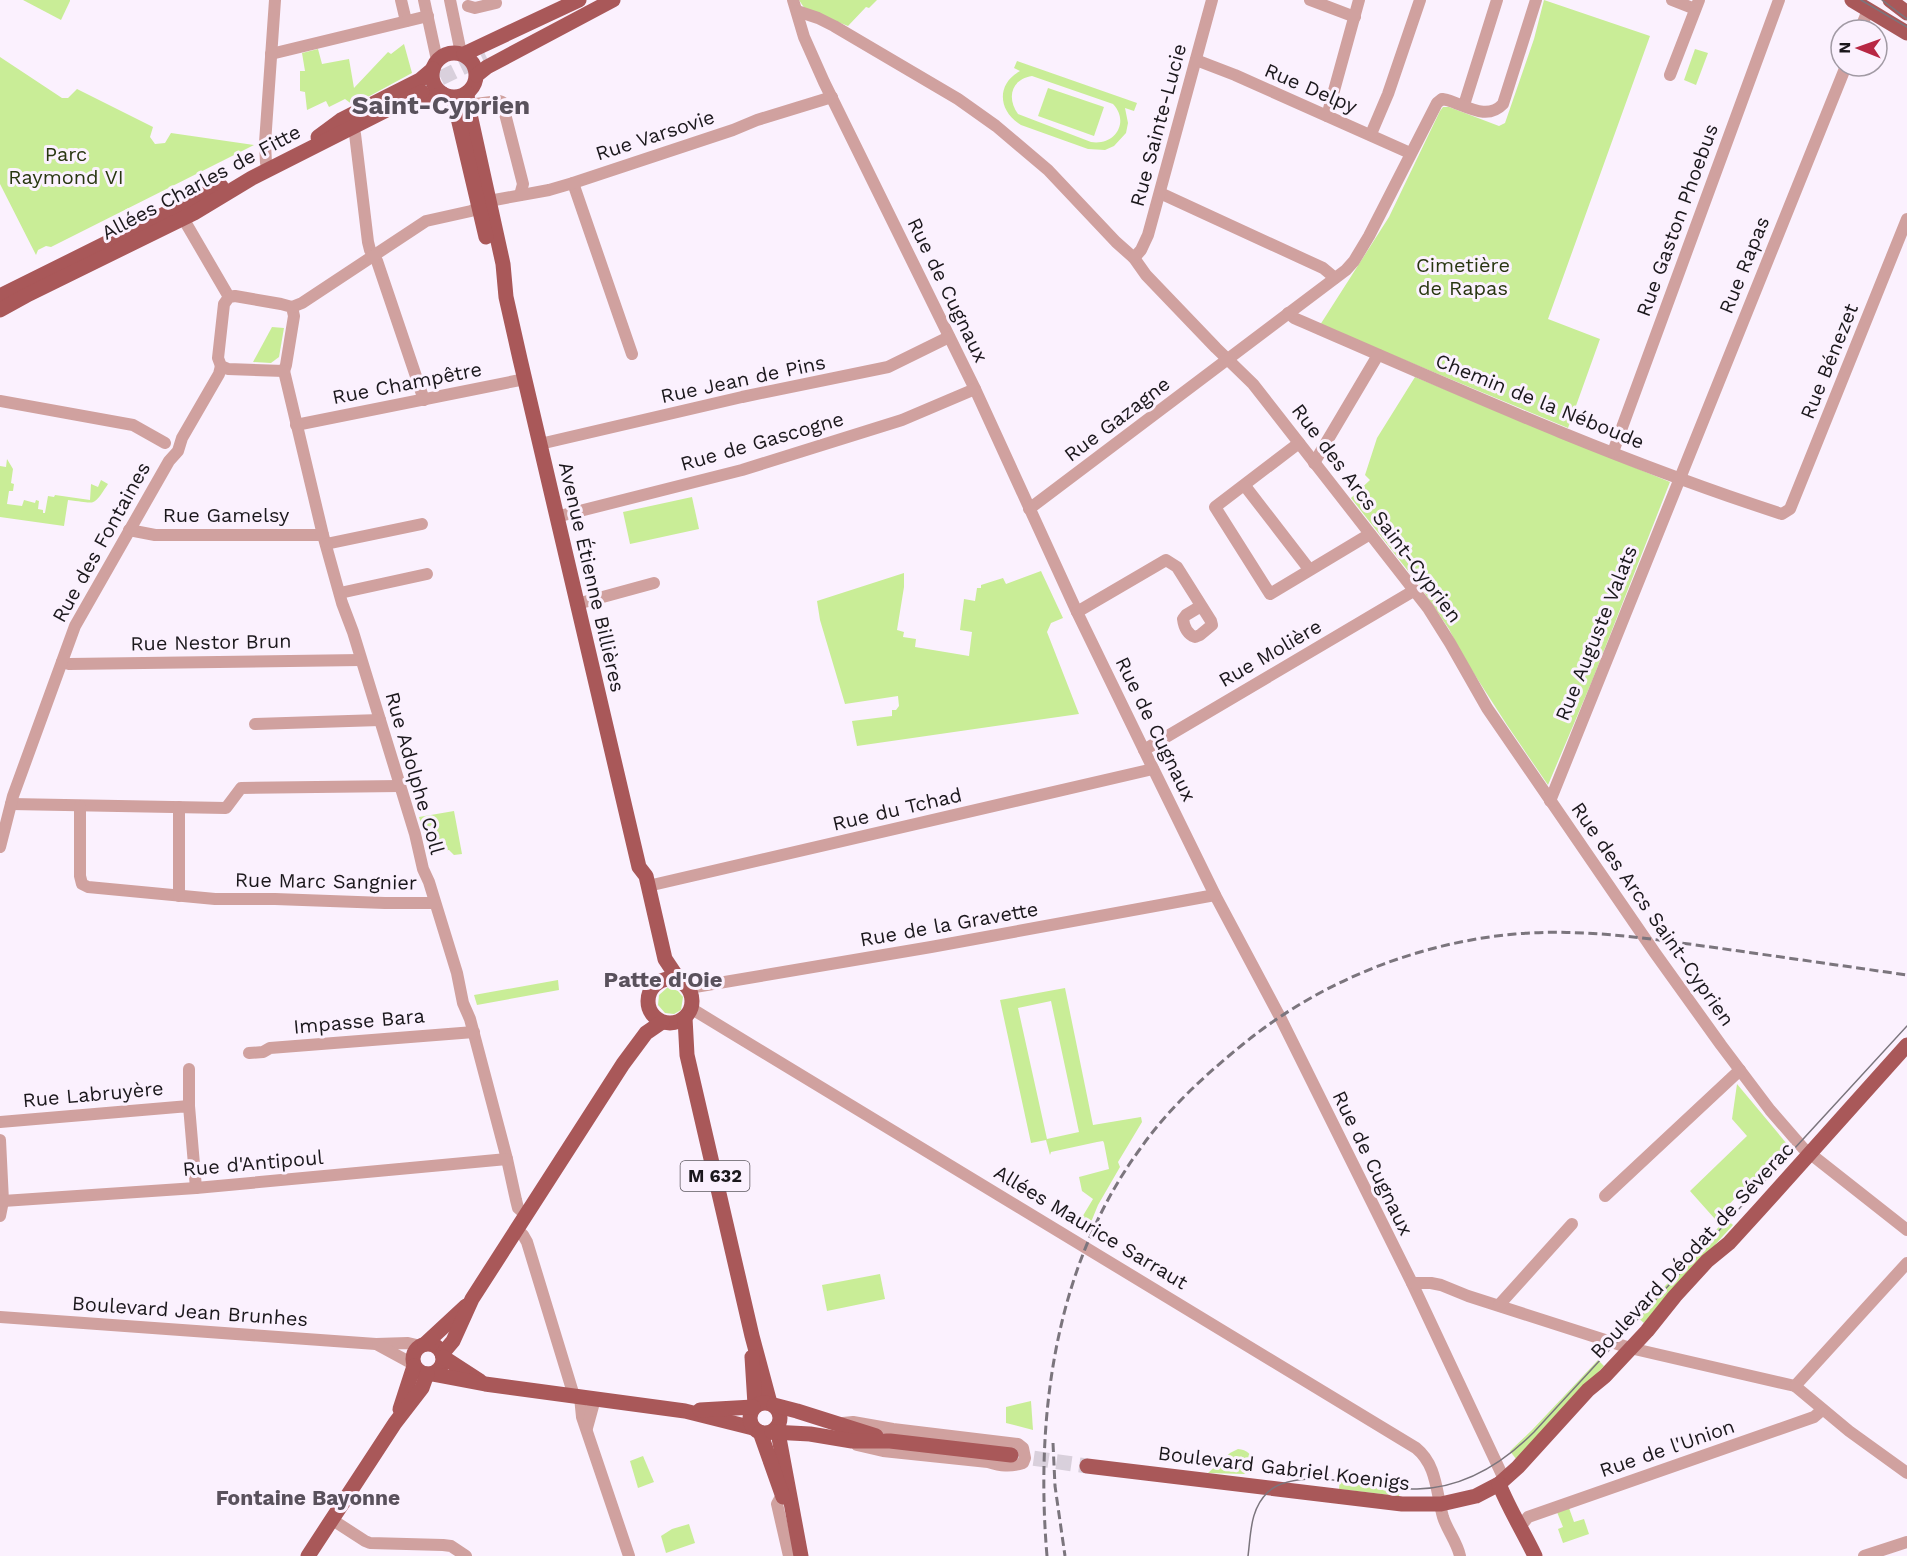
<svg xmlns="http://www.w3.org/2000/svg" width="1907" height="1556" font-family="'Work Sans',sans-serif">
	<rect width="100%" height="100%" fill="#fbf1fe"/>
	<g fill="#c9ed97" fill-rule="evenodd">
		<path d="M23 0H70V1L61 20Z"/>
		<path d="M799 0H877L869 8 866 7 848 26 805 9Z"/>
		<path d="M1544 0 1650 36 1548 319 1600 339 1568 428 1320 325 1389 217 1440 111 1443 107H1449L1499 126 1505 123 1534 39Z"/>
		<path d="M404 44 412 73 353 105 345 99 329 107 326 101 307 110 305 92 300 91V71H305L302 53 318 49 322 64 349 59 354 88 388 52 391 54Z"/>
		<path d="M1695 49 1708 53 1696 85 1684 80Z"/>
		<path d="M0 57 62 98H68L77 89 153 127 150 137 155 144 165 143 171 133 254 145 51 247 46 246 38 250 36 255 0 184Z"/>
		<path d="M1017 61 1137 103 1134 111 1125 108 1128 123 1126 133 1114 146 1105 150 1088 149 1021 125C998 111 996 84 1020 71L1014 68ZM1032 76 1113 104C1130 122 1115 146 1091 142L1018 114C1006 97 1012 79 1032 76Z"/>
		<path d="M1048 88 1104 107 1094 136 1038 116Z"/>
		<path d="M272 327 284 328 279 357 271 363 253 362Z"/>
		<path d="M1415 377 1670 482 1592 681 1548 785 1507 725 1462 655 1449 629 1419 585 1351 498 1370 480 1365 475 1377 438Z"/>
		<path d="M7 459 13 469 11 483 14 484 13 491H9L7 504 22 506 24 500 35 503 36 500 39 501 38 509 43 510V513H45L48 496 54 497 55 495 90 500 91 484 98 487 101 480 108 484C92 508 97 503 68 500L64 526 0 517V466L6 467Z"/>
		<path d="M692 497 699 529 630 544 623 512Z"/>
		<path d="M1041 571 1063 618 1051 623 1047 632 1079 714 857 746 852 721 892 716V710H896L899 706 898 696 845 704 820 620 817 601 904 573V587L897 630 904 632 903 637 916 639 915 647 969 656 972 632 960 630 964 599 975 601 977 588H981V585L1003 578 1006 584Z"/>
		<path d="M454 811 462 854 454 855 449 850 430 853 419 817Z"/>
		<path d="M558 980 559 990 477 1005 474 995Z"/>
		<path d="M668 987 678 991 683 997 681 1010 674 1014 665 1013 658 1005 659 995Z"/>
		<path d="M1065 988 1093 1125 1141 1117 1142 1122 1118 1162 1120 1167 1098 1205 1087 1232 1075 1224H1078L1093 1199 1082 1191 1079 1177 1109 1169 1104 1143 1103 1141 1097 1142 1051 1152 1050 1155 1046 1140 1031 1143 1000 1000ZM1051 1001 1079 1132 1047 1139 1018 1008Z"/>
		<path d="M1737 1084 1787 1144 1715 1219 1690 1191 1747 1136 1732 1119Z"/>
		<path d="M1726 1219 1733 1225 1644 1323 1637 1317Z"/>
		<path d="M880 1274 885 1299 827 1311 822 1285Z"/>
		<path d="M1598 1360 1604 1366 1516 1459 1510 1451 1532 1430Z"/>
		<path d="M1031 1401 1033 1430 1006 1423V1407Z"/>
		<path d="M1238 1449C1247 1450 1252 1454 1253 1463L1251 1469 1244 1474 1208 1473 1230 1453Z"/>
		<path d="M643 1456 654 1482 638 1488 630 1461Z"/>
		<path d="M1340 1479 1400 1486 1399 1496 1339 1489Z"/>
		<path d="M1569 1508 1574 1522 1584 1519 1589 1534 1563 1543 1558 1529 1563 1527 1557 1512Z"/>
		<path d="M689 1524 695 1543 666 1553 661 1536 672 1529Z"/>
	</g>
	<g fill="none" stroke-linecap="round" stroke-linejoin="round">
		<g stroke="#d9d0dc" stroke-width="15" stroke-dasharray="15 8" stroke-linecap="butt">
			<path d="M420 88 486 56"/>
			<path d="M1011 1455 1087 1466"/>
		</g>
		<g stroke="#d0a19f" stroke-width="12">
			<path d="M401 0 406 21"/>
			<path d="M424 0 437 60"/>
			<path d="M450 0 461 53"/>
			<path d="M793 0 804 37 824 82 975 389 1077 612 1144 750 1215 895 1280 1017 1412 1283 1504 1479"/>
			<path d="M1310 0 1355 17"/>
			<path d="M1672 0 1695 9"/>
			<path d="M468 6 475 8 496 3"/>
			<path d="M797 11 818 18 834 26 958 99 996 126 1048 170 1116 242 1134 258 1146 275 1216 348 1253 384 1428 608 1450 643 1487 708 1655 953 1721 1045 1770 1110 1803 1148 1907 1230"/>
			<path d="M1860 30 1868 10"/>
			<path d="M271 54 428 16"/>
			<path d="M1196 60 1235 75 1410 153"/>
			<path d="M1670 75 1699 0"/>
			<path d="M455 97 468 105 499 101 502 102 523 184 520 195"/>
			<path d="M1464 105 1497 0"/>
			<path d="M1327 116 1359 0"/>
			<path d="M355 134 368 242 370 250 377 261 424 400"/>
			<path d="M1371 134 1388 94 1420 0"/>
			<path d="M266 163 265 143 275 0"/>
			<path d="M573 183 632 354"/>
			<path d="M1160 193 1323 268 1335 278"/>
			<path d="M489 201 549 190 573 183 733 130 757 120 832 97"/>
			<path d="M180 213 229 297"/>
			<path d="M1134 258 1141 250 1148 235 1212 0"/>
			<path d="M235 296 281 304 292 307 294 316 286 365 284 371 228 369 221 366 218 358 224 304 229 297Z"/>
			<path d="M292 307 302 303 426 221 471 211 479 207"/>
			<path d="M1288 313 1294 318C1455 388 1615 460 1782 514L1790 509 1907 219"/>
			<path d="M284 371 323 535 342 603 353 632 415 834 423 869 429 882 457 973 463 1003 470 1019 507 1159 516 1200 518 1208 525 1214"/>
			<path d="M0 401 133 425 165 443"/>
			<path d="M296 425 525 379"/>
			<path d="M1299 443 1215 507 1270 594 1370 534"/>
			<path d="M540 444 742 397 888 367 949 337"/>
			<path d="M1613 452 1779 0"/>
			<path d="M1314 463 1378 355"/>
			<path d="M1245 486 1309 569"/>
			<path d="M1029 509 1346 270 1354 261 1369 236 1437 103 1442 99 1447 100C1467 106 1487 121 1503 104L1536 0"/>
			<path d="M556 517 742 470 902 420 975 389"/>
			<path d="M129 530 155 535H323"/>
			<path d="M326 544 422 524"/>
			<path d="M340 593 427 574"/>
			<path d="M577 604 654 583"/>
			<path d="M1077 612 1166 560 1177 567 1211 621 1212 625 1200 635 1195 637C1187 634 1184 627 1183 619L1186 615 1201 606"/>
			<path d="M62 662 69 664 361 660"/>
			<path d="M255 724 380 720"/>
			<path d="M1144 750 1415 590"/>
			<path d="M1550 801 1846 66"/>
			<path d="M11 804 226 808 241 788 400 786"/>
			<path d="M80 806V876L82 884 88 887 215 899H275L385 903H435"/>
			<path d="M0 847 13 796 75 626 169 461 178 451 182 438 219 374 221 366"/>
			<path d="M648 886 1153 769"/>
			<path d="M179 896V807"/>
			<path d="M689 988 931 947 1215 895"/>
			<path d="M692 1009 1416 1448C1437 1465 1436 1492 1443 1517 1447 1530 1457 1542 1460 1556"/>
			<path d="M249 1053 263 1052 270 1048 474 1032"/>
			<path d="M189 1069V1106"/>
			<path d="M0 1122 189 1106 196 1188"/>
			<path d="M0 1140 3 1201 0 1216"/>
			<path d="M1605 1196 1740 1070"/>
			<path d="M3 1201 196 1188 507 1159"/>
			<path d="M516 1229 523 1235 527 1242 574 1396"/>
			<path d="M1412 1283H1431L1441 1285 1468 1296 1630 1348 1795 1386 1849 1431 1907 1473"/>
			<path d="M1499 1305 1572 1224"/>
			<path d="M0 1317 376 1344 408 1343 421 1346"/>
			<path d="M378 1345 413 1364"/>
			<path d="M1795 1386 1907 1263"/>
			<path d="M580 1397 582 1417 629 1556"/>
			<path d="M843 1423 853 1422 893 1429 1018 1444 1023 1448 1025 1458 1023 1463C1010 1467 1001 1466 988 1462L883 1451 857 1445"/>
			<path d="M587 1428 595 1399"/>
			<path d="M782 1495 777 1504 789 1556"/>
			<path d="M331 1519 365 1541 370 1543 443 1545 451 1546 466 1556"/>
			<path d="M1524 1522 1528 1517 1814 1417 1822 1410"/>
			<path d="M1864 1556 1907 1542"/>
		</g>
		<g stroke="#a95859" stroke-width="15">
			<path d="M1852 0 1907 33"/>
			<path d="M1890 0 1907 13"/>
			<circle cx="454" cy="75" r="22"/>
			<path d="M464 54 579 0"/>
			<path d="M477 75 487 67 613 0"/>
			<path d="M467 93 468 105 503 264 506 297 520 359 639 867 646 876 665 959 679 980"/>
			<path d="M447 96 458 118 486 237"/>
			<path d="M414 106 429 98 443 94"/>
			<path d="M318 137 341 120 420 80 433 69"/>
			<path d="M0 296 221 186"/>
			<path d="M0 310 29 294 194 213 252 178 422 92"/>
			<circle cx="670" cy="1001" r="22"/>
			<path d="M685 1018 687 1055 752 1336 770 1403"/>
			<circle cx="428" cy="1359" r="15"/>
			<path d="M425 1344 466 1306"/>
			<path d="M442 1354 453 1341 472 1299 623 1064 646 1033 662 1022"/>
			<path d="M443 1357 480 1381"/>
			<path d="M752 1357 755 1405"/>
			<path d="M432 1374 485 1384 685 1411 753 1428"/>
			<circle cx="765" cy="1418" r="15"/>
			<path d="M774 1405 797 1411 876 1436"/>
			<path d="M400 1409 414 1366"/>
			<path d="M700 1410 753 1407"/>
			<path d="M777 1427 801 1556"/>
			<path d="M760 1432 783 1497"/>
			<path d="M772 1432 810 1434 852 1441H890L1011 1455"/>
			<path d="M1087 1466 1402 1504H1441L1476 1496 1499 1484 1518 1467 1588 1390 1605 1376 1647 1331 1675 1296 1707 1261 1729 1243 1760 1209 1907 1045"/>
			<path d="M1499 1484C1509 1509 1523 1531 1535 1556"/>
			<path d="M308 1556 395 1423 422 1388 427 1374"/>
		</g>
		<g stroke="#7b757d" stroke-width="1.5">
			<path d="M1861 0 1907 27"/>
			<path d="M1882 0 1907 19"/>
			<path d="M1248 1556C1251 1533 1250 1509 1268 1492 1298 1464 1378 1490 1417 1489 1463 1488 1502 1464 1534 1432L1907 1026"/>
		</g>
		<g stroke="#7b757d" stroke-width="3" stroke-dasharray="9 4.5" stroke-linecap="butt">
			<path d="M1053 1443 1055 1486 1065 1556"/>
			<path d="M1047 1556C1035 1416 1055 1265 1140 1149 1168 1109 1204 1076 1242 1045 1319 982 1416 943 1515 934 1583 928 1651 939 1718 948 1781 957 1844 966 1907 975"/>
		</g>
	</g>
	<g text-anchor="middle" stroke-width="6" stroke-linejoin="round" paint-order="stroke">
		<rect fill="#fbf1fe" stroke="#5e5960" stroke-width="1.5" x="680.5" y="1161" width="69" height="30" rx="4.5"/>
		<g font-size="18" font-weight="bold" fill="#1b181c">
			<text x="715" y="1182">M 632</text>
		</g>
		<g font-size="20" fill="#1b181c" stroke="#fbf1fe">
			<text transform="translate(1311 88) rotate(23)" y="7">Rue Delpy</text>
			<text transform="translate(1158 125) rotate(-75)" y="7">Rue Sainte-Lucie</text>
			<text transform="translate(655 135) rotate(-18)" y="7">Rue Varsovie</text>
			<text transform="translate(201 182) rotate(-28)" y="7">Allées Charles de Fitte</text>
			<text transform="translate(1677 220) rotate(-70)" y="7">Rue Gaston Phoebus</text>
			<text transform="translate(1744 265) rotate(-68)" y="7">Rue Rapas</text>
			<text transform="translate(948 290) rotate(64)" y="7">Rue de Cugnaux</text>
			<text transform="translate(1829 361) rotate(-68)" y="7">Rue Bénezet</text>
			<text transform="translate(743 379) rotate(-12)" y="7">Rue Jean de Pins</text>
			<text transform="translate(407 383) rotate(-11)" y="7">Rue Champêtre</text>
			<text transform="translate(1540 401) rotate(22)" y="7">Chemin de la Néboude</text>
			<text transform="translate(1117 419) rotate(-37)" y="7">Rue Gazagne</text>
			<text transform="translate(762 441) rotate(-16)" y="7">Rue de Gascogne</text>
			<text transform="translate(1377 513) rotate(53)" y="7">Rue des Arcs Saint-Cyprien</text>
			<text x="226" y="522">Rue Gamelsy</text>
			<text transform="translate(101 542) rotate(-61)" y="7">Rue des Fontaines</text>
			<text transform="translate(592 577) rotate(77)" y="7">Avenue Étienne Billières</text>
			<text transform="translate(1596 633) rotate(-68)" y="7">Rue Auguste Valats</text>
			<text transform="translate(211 642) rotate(-1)" y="7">Rue Nestor Brun</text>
			<text transform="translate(1270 653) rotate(-30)" y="7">Rue Molière</text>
			<text transform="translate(1156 729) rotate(64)" y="7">Rue de Cugnaux</text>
			<text transform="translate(415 773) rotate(74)" y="7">Rue Adolphe Coll</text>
			<text transform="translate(897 809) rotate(-13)" y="7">Rue du Tchad</text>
			<text transform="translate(326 881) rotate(1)" y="7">Rue Marc Sangnier</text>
			<text transform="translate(1653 914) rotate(55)" y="7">Rue des Arcs Saint-Cyprien</text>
			<text transform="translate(949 924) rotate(-10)" y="7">Rue de la Gravette</text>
			<text transform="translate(359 1021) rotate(-5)" y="7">Impasse Bara</text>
			<text transform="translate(93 1094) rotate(-5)" y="7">Rue Labruyère</text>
			<text transform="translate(253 1163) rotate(-5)" y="7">Rue d'Antipoul</text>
			<text transform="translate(1373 1163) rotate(64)" y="7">Rue de Cugnaux</text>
			<text transform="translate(1091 1227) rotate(31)" y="7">Allées Maurice Sarraut</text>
			<text transform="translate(1692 1250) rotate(-47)" y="7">Boulevard Déodat de Séverac</text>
			<text transform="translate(190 1311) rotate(4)" y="7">Boulevard Jean Brunhes</text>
			<text transform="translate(1667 1448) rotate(-19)" y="7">Rue de l'Union</text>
			<text transform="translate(1284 1468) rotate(7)" y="7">Boulevard Gabriel Koenigs</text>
		</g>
		<g font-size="20" fill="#283610" stroke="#fbf1fe">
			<text x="66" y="161">Parc<tspan x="66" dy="23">Raymond VI</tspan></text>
			<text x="1463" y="272">Cimetière<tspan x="1463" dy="23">de Rapas</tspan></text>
		</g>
		<g font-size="21" font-weight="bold" fill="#59515c" stroke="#fbf1fe">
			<text x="308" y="1505">Fontaine Bayonne</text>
		</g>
		<g font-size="22" font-weight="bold" fill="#59515c" stroke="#fbf1fe">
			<text x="663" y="987">Patte d'Oie</text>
		</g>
		<g font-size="26" font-weight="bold" fill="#59515c" stroke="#fbf1fe">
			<text x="441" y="114">Saint-Cyprien</text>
		</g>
	</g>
	<g transform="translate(1859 48) rotate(271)"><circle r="28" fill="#fbf1fe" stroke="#a19aa4" stroke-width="1.5"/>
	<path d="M0-4.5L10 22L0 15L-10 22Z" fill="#b82744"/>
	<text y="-9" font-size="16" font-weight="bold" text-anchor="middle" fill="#1b181c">N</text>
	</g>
</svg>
